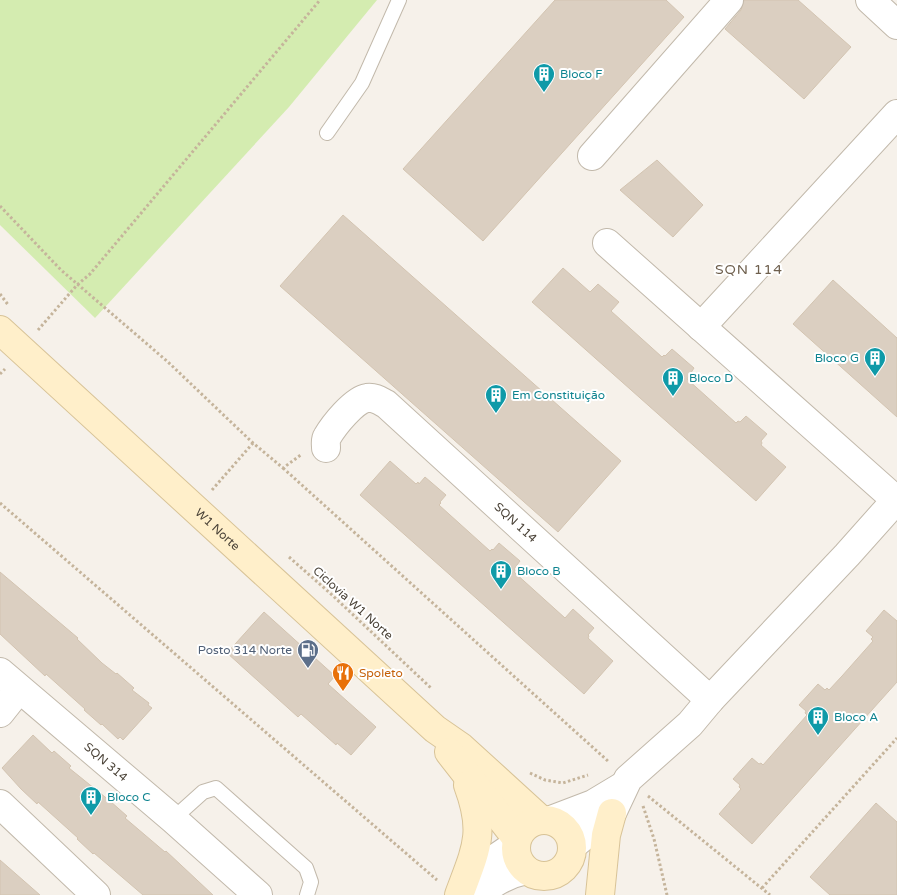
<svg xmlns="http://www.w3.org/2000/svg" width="897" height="895" font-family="'Varela Round',sans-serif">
	<rect width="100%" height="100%" fill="#f6f1ea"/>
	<path fill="#d4ecb0" d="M0 0H377L289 107 95 318 0 225Z"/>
	<g fill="#dbcfc1" stroke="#d3c4b1">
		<path d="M555 0H666L684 17 483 241 403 169Z"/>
		<path d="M744 0H798L851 47 804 99 725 29 741 10Z"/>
		<path d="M657 160 703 205 673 237 620 190Z"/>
		<path d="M343 215 621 461 558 532 280 286Z"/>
		<path d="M563 268 590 292 598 284 619 302 611 311 662 357 664 355 665 356 672 349 694 368 687 379 736 423 738 421 740 422 746 416 767 434 761 441 762 443 761 445 786 467 756 501 532 302Z"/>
		<path d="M833 280 897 338V417L793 324Z"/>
		<path d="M390 461 416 484 418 482 419 484 425 477 446 495 440 502 441 503 439 505 490 551 492 549 493 550 499 543 520 561 514 569 515 570 514 572 565 618 573 609 594 628 588 635 589 636 588 638 613 661 584 694 360 495Z"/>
		<path d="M0 572 78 638 77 639 102 663 116 674 117 673 134 688 132 690 149 703 148 705 152 708 123 740 120 737 118 739 102 724 101 725 84 710 85 709 46 674 45 676 0 634Z"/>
		<path d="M884 610 897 621V682L752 844 719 814 741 789 739 787 740 785 733 779 752 758 759 764 761 763 763 765 807 715 805 713 806 711 799 705 818 684 825 690 827 688 829 690 842 676 873 641 871 639 873 637 866 631Z"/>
		<path d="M264 612 335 676 328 684 376 727 351 755 337 743 336 745 301 714 298 717 227 653Z"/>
		<path d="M33 735 52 753 54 751 71 766 69 768 110 801 127 816 125 818 165 852 166 851 213 895H143L94 853 93 854 77 839 78 838 38 802 37 804 21 789 2 768Z"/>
		<path d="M876 803 897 822V895H830L810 877Z"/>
		<path d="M0 860 40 895H0Z"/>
	</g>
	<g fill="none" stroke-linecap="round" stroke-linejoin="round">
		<g stroke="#c2b9ab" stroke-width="16">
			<g id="lane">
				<path d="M327 133 362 83 399 0"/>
				<path d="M173 819 203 792 216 788 306 868 311 882 307 895"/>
			</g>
		</g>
		<g stroke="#c2b9ab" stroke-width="30">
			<g id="street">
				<path d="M870 0 897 25"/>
				<path d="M592 156 729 0"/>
				<path d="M607 243 897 501"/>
				<path d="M701 327 897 114"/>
				<path id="s1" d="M326 448C326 444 325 440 327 437 334 425 354 400 367 398 375 397 380 401 386 404L710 700"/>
				<path id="s2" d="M0 672 173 819 258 895"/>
				<path d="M0 713 19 689"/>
				<path d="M0 804 96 895"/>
				<path d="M551 820 593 804 623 786"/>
				<path d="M572 846 612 813 628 779 690 724 710 700 847 555 896 500"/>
				<path d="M460 895 487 864 515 845"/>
				<path d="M477 895C493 883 507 874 526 870"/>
			</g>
		</g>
		<g stroke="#d8c397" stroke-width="30">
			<g id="secondary">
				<path id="s3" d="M0 330 435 729 461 747 540 819"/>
				<path d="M449 752 517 839"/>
				<circle cx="544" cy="848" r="28"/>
				<path d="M459 895C476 849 486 833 468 785"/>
				<path d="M600 895 606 835 612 813"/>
			</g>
		</g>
		<g stroke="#c5b49b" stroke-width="3" stroke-dasharray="2.5 2.5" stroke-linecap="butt">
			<path d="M0 206 61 270 168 362 253 443 283 468 302 454"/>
			<path d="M0 294 9 306"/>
			<path d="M38 330 77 285 90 274 320 0"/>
			<path d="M0 374 5 369"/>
			<path d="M283 468 609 762"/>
			<path d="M212 490 253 443"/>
			<path d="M0 503 437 880"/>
			<path d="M289 557 331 594 431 688"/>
			<path d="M530 773 545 780 563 783 588 775"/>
			<path d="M648 796 770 895"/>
			<path d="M643 806 654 839 667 895"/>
			<path d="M762 888 897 738"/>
		</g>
		<use href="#lane" stroke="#fff" stroke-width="14"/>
		<use href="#street" stroke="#fff" stroke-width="28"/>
		<use href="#secondary" stroke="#ffefca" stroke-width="28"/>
	</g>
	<defs>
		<g id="building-pin" transform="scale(1.125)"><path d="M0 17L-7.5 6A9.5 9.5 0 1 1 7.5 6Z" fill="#0f9aa8" stroke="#fff"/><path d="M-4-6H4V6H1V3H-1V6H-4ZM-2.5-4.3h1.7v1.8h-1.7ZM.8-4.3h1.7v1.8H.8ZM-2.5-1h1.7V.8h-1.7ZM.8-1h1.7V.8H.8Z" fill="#fff"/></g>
		<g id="fuel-pin" transform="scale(1.125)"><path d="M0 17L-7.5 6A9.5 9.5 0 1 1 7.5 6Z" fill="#5c6f8a" stroke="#fff"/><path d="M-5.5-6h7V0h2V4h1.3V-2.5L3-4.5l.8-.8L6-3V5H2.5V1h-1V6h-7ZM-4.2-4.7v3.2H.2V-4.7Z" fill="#fff"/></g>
		<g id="restaurant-pin" transform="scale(1.125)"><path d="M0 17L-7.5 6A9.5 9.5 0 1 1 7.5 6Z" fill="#e8710a" stroke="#fff"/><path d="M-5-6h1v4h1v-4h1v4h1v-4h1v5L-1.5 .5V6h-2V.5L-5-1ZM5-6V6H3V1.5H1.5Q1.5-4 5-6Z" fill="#fff"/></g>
	</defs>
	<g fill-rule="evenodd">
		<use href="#building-pin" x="544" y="74"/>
		<use href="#building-pin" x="875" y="358"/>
		<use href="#building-pin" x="673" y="378"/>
		<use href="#building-pin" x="496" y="395"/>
		<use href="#building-pin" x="501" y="571"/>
		<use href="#fuel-pin" x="308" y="650"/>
		<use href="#restaurant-pin" x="343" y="673"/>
		<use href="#building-pin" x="818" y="717"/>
		<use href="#building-pin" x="91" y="797"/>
	</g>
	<g text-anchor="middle" stroke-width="4" stroke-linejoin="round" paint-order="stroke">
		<g font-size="12" fill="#0d838f" stroke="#fff" text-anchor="start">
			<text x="560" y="78">Bloco F</text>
			<text x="859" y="362" text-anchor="end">Bloco G</text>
			<text x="689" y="382">Bloco D</text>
			<text x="512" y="399">Em Constituição</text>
			<text x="517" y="575">Bloco B</text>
			<text x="834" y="721">Bloco A</text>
			<text x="107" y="801">Bloco C</text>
		</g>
		<g font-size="12" fill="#4a4237" stroke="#fff">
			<text dy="4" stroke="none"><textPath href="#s1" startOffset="264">SQN 114</textPath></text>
			<text dy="4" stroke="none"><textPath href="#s3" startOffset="295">W1 Norte</textPath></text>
			<text transform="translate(353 603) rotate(42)" y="4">Ciclovia W1 Norte</text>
			<text dy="4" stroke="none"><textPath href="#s2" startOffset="139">SQN 314</textPath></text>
		</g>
		<g font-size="12" fill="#4e5e75" stroke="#fff" text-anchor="end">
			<text x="292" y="654">Posto 314 Norte</text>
		</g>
		<g font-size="12" fill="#c56008" stroke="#fff" text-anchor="start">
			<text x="359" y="677">Spoleto</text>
		</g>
		<g font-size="14" letter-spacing="1" fill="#6e5f4d" stroke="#fff">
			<text x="749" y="274">SQN 114</text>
		</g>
	</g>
</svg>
